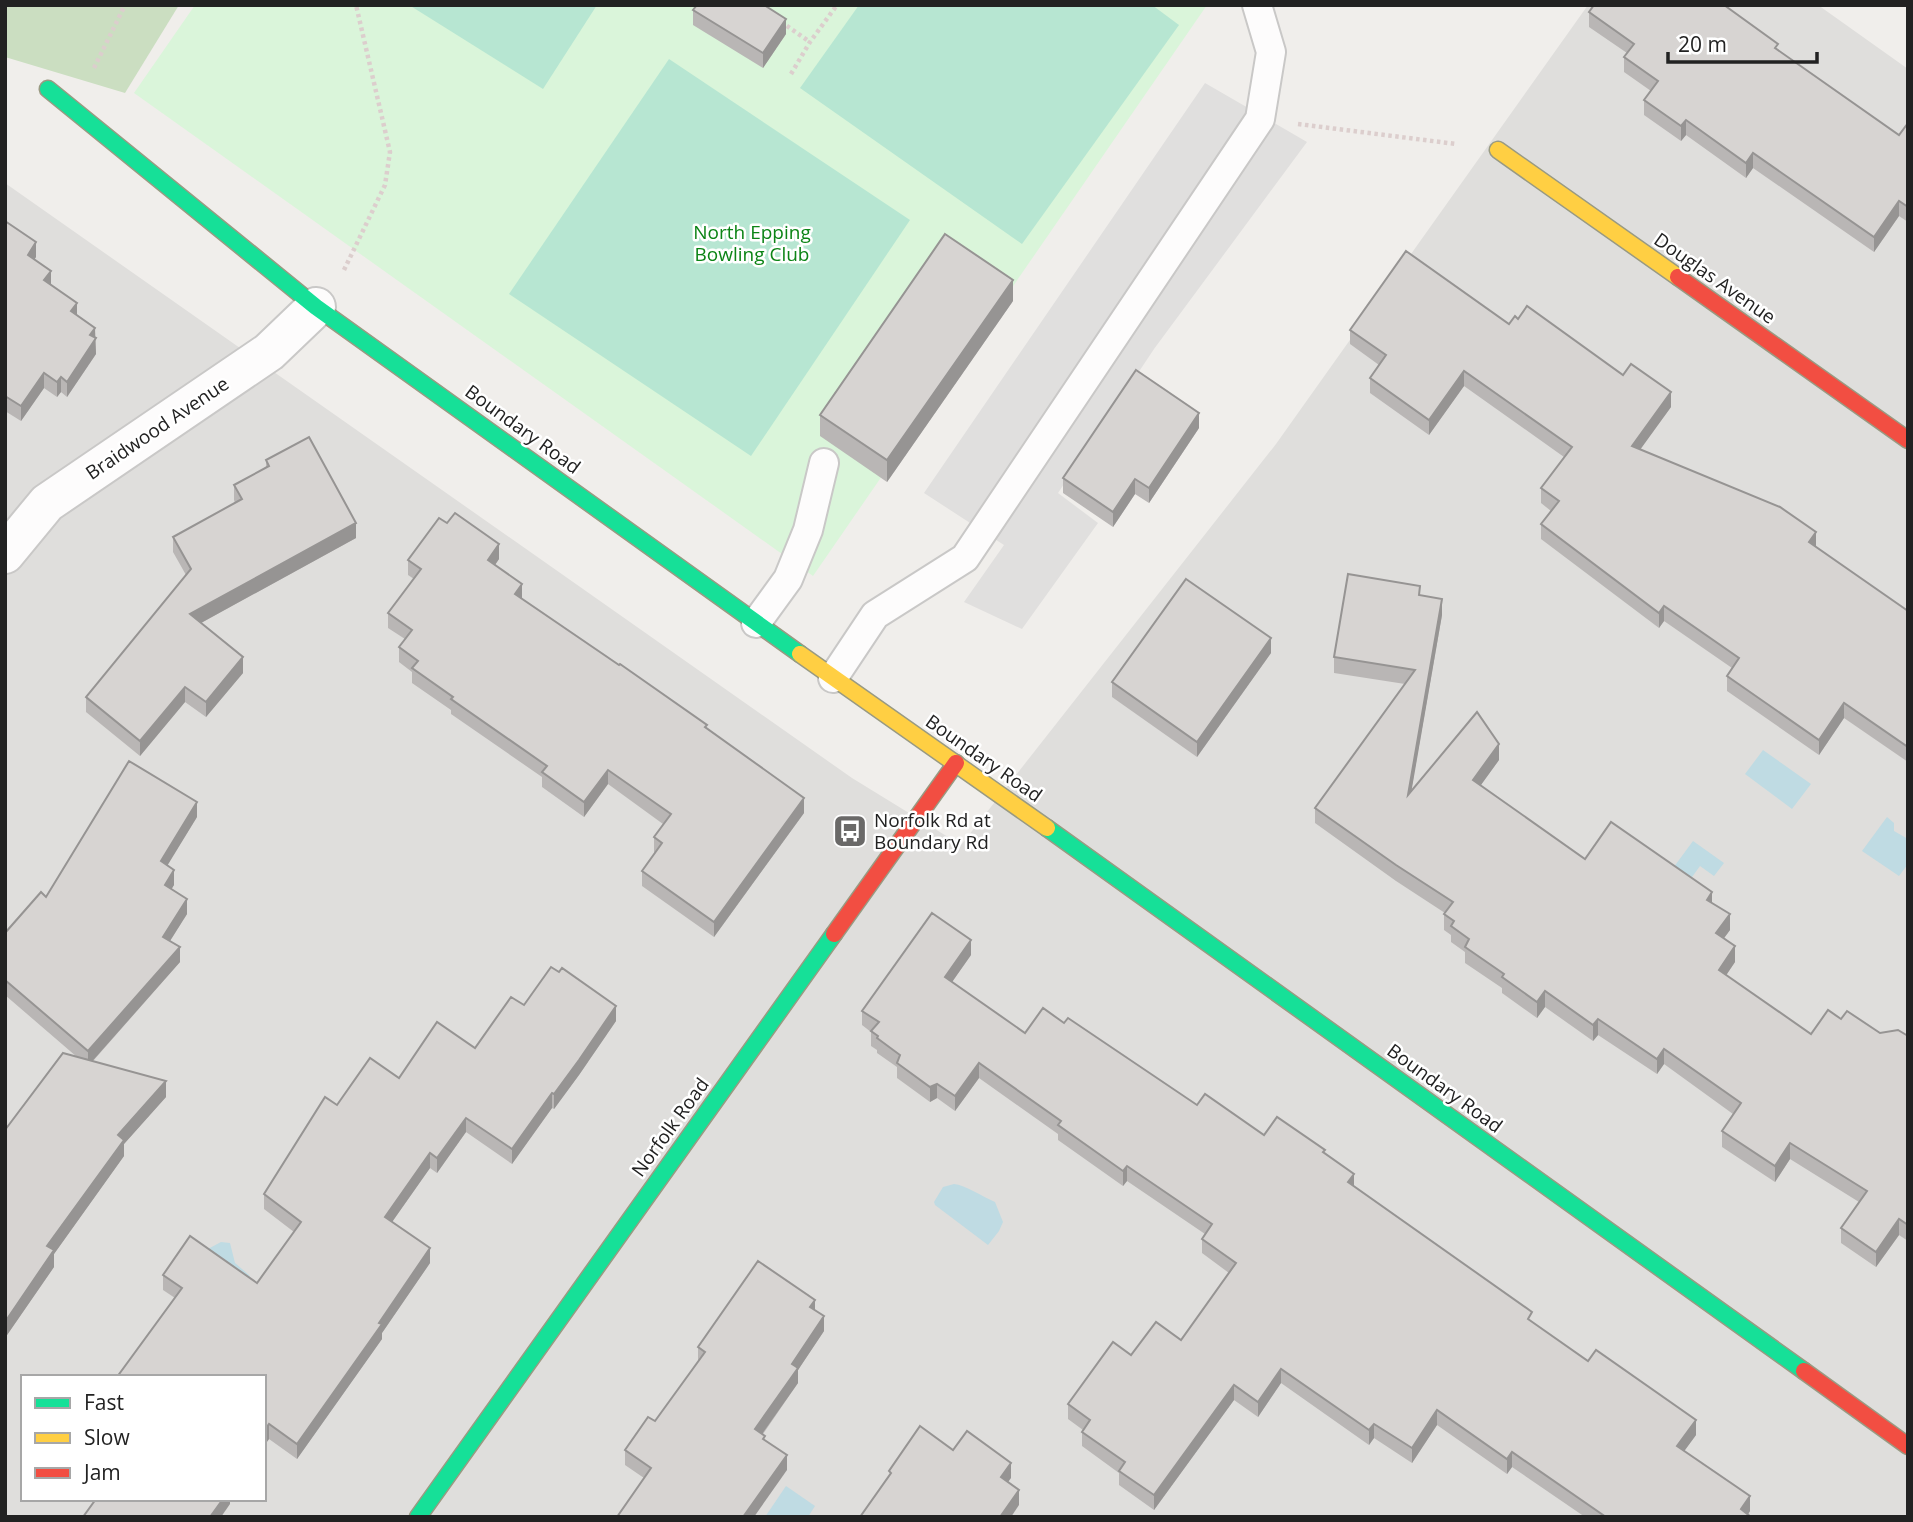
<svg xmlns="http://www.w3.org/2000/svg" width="1913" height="1522" font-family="'Open Sans',sans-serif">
	<rect width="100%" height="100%" fill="#f0eeeb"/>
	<path fill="#dfdedc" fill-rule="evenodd" d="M1588 5H1818L1908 69V1517H5V183L852 778 961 845 1276 444ZM23 1377H264V1499H23Z"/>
	<path fill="#cbdec1" d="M5 5H179L125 93 5 57Z"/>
	<path fill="#daf5da" d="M195 5H1207L813 576 134 93Z"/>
	<g fill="#b7e6d2">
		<path d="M409 5H597L543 89Z"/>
		<path d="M859 5H1152L1179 25 1022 244 800 88Z"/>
		<path d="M669 59 910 220 751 456 509 294Z"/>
	</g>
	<path fill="#e0dfde" d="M1205 83 1307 142 1154 349 1058 493 1098 523 1022 629 964 602 1004 545 924 493Z"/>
	<g fill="#bfdbe3">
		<path d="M1763 750 1811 784 1792 809 1745 774Z"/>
		<path d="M1887 817 1894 823V831L1908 839V864L1899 876 1862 851Z"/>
		<path d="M1693 841 1724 863 1714 876 1700 866 1668 910 1651 898Z"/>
		<path d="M954 1184C965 1185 983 1197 995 1202L1003 1222 999 1231 988 1245 935 1205 934 1202 943 1187Z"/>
		<path d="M221 1242 230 1243 235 1263 249 1275 252 1281 206 1250Z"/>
		<path d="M786 1486 815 1506 808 1517H765Z"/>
	</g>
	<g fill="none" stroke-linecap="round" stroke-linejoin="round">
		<g stroke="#c9c8c7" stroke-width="32">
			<g id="lane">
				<path d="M756 623 788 579 808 530 824 463"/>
				<path d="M833 678 875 615 965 558 1260 119 1271 52 1257 5"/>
			</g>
		</g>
		<g stroke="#c9c8c7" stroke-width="42">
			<path id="street" d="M5 554 47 503 269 352 316 307"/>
		</g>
		<g stroke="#999a82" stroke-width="19">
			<g id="fast">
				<path d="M48 89 316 307 800 654"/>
				<path d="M1047 828 1804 1371"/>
				<path d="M418 1517 834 934"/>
			</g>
		</g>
		<g stroke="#999a82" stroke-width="19">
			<g id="slow">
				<path d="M1498 150 1678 277"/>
				<path d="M800 654 1047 828"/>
			</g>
		</g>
		<g stroke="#999a82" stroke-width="19">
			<g id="jam">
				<path d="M1678 277 1908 440"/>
				<path d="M834 934 956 763"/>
				<path d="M1804 1371 1908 1446"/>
			</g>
		</g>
		<g stroke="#dccecd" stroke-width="4.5" stroke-dasharray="3.5 3.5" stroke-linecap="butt">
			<path d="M781 22 810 42"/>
			<path d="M94 68 125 5"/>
			<path d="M791 74 810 42 837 5"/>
			<path d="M1298 124 1456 144"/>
			<path d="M344 270 385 185 390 152 356 5"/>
		</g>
		<use href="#lane" stroke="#fdfcfc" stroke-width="28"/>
		<use href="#street" stroke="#fdfcfc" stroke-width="38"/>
		<use href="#fast" stroke="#16e098" stroke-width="16"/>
		<use href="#slow" stroke="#ffcf43" stroke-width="16"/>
		<use href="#jam" stroke="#f24e42" stroke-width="16"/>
	</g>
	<g fill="#b9b6b5">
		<path d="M693 10 786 34 763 68 693 25Z"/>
		<path d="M1589 12 1778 51 1899 135 1908 123V222L1899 216 1874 252 1753 168 1746 178 1686 135 1681 141 1644 115V100L1651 91 1624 72V57L1627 53 1589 27Z"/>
		<path d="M5 221 36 257 34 259 51 285 95 338 96 354 67 397 61 392 57 397 44 388 21 421 5 411Z"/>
		<path d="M1013 301 887 482 820 436V415Z"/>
		<path d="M1509 324 1623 375 1671 407 1640 449 1816 547 1908 611V762L1844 718 1819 755 1727 691V676L1732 668 1664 621 1659 628 1541 539V524L1551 511 1541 503V488L1564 457 1464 386 1429 435 1370 393V378L1379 365 1350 344V330Z"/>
		<path d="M1199 428 1149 503 1135 494 1113 527 1063 493V478Z"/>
		<path d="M266 460 356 538 201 623 243 673 206 717 185 702 140 756 86 712V697L186 575 173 552V537L235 503 234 500V485L266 468Z"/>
		<path d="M447 523 499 559 495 565 522 599 707 728 804 813 714 937 642 886V871L655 853 654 852V837L663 824 608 784 584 817 542 787V777L451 714V710L412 683V672L399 662V647L405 639 388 628V613L414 579 408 575V560Z"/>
		<path d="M1420 595 1442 615 1411 791 1499 760 1480 786 1585 859 1712 903 1730 930 1724 938 1735 962 1726 975 1811 1034 1841 1019 1880 1033 1908 1036V1241L1899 1235 1876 1267 1841 1243V1228L1859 1202 1790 1159 1775 1182 1722 1147V1131L1733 1114 1664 1064 1657 1074 1598 1035 1593 1041 1545 1007 1537 1018 1502 993V988L1465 963V952L1451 942V935L1444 930V914L1445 913 1396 881 1315 823V808L1405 684 1334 673V657Z"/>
		<path d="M1271 653 1197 757 1112 697V682Z"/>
		<path d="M197 817 167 865 174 885 171 889 187 914 170 941 180 962 93 1061 166 1097 124 1144V1156L54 1254V1267L5 1338 77 1057 5 995V933L46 897Z"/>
		<path d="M971 955 952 982 1025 1033 1064 1023 1197 1105 1264 1135 1325 1153 1354 1186 1532 1322 1696 1435 1684 1451 1750 1511 1748 1515 1751 1517H1585L1512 1467 1507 1474 1437 1425 1412 1463 1374 1438 1369 1445 1281 1383 1258 1417 1234 1400 1154 1510 1119 1485V1473L1082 1446V1432L1083 1430 1068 1419V1404L1131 1355 1181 1340 1229 1273 1202 1253V1239L1205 1234 1127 1181 1123 1186 1058 1140V1134L979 1078 955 1111 937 1098 930 1102 897 1078V1067L877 1053V1050L871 1046V1032L862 1025V1011Z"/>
		<path d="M524 1005 616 1021 579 1075 554 1109 552 1108 512 1164 466 1132 437 1173 430 1168 392 1222 430 1263 382 1333V1339L297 1459 269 1439 264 1446V1377L175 1298 163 1290V1275L257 1283 294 1232 264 1209V1194L337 1105 399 1078 475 1048Z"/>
		<path d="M815 1310 824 1331 798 1370V1383L763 1434 765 1440 787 1470 644 1478 625 1465V1450L655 1421 698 1362V1347Z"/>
	</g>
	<g fill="#969493">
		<path d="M786 19V34L763 68V53Z"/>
		<path d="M1686 120V135L1681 141V126Z"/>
		<path d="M1753 153V168L1746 178V163Z"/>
		<path d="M1899 201V216L1874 252V237Z"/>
		<path d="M36 242V257L28 270V255Z"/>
		<path d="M51 271V286L44 280Z"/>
		<path d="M1013 280V301L887 482V460Z"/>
		<path d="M77 303V318L71 311Z"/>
		<path d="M95 328 96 354 67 397V382L90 335Z"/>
		<path d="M1464 371V386L1429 435V420Z"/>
		<path d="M44 373V388L21 421V406Z"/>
		<path d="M61 377V392L57 397V382Z"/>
		<path d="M1671 392V407L1632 461V446Z"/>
		<path d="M1199 413V428L1149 503V488Z"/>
		<path d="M1135 479V494L1113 527V512Z"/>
		<path d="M356 523V538L190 629V614Z"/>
		<path d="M1816 532V547L1809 542Z"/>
		<path d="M499 544V559L488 575V560Z"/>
		<path d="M522 584V599L515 594Z"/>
		<path d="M1442 599V615L1408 811V795Z"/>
		<path d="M1664 606V621L1659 628V613Z"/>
		<path d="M1271 638V653L1197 757V742Z"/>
		<path d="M243 657V673L206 717V702Z"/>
		<path d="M185 687V702L140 756V741Z"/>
		<path d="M1844 703V718L1819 755V740Z"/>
		<path d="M1499 744V760L1473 796V780Z"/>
		<path d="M608 770V784L584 817V802Z"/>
		<path d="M804 798V813L714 937V922Z"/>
		<path d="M197 802V817L161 876V861Z"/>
		<path d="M174 870V885L165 900V885Z"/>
		<path d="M1712 892V908L1707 900Z"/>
		<path d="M187 899V914L163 952V937Z"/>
		<path d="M1730 914V930L1716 949V933Z"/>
		<path d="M971 940V955L945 992V977Z"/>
		<path d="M1735 946V962L1719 986V970Z"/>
		<path d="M180 947V962L88 1066V1051Z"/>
		<path d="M1545 991V1007L1537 1018V1002Z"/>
		<path d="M616 1006V1021L579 1075 554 1109V1094Z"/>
		<path d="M1598 1019V1035L1593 1041V1025Z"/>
		<path d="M1664 1049V1064L1657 1074V1059Z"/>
		<path d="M979 1063V1078L955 1111V1096Z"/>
		<path d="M166 1081V1097L124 1144V1156L54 1254V1267L5 1338V1322L47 1246 118 1135Z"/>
		<path d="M937 1084V1098L930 1102V1087Z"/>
		<path d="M552 1093V1108L512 1164V1149Z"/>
		<path d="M466 1118V1132L437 1173V1158Z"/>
		<path d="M1790 1143V1159L1775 1182V1166Z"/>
		<path d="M430 1153V1168L385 1232V1217Z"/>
		<path d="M1127 1166V1181L1123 1186V1171Z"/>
		<path d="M1354 1174V1189L1348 1182Z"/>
		<path d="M1899 1219V1235L1876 1267V1252Z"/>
		<path d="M430 1248V1263L382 1333V1339L297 1459V1444Z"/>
		<path d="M815 1300V1316L810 1307Z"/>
		<path d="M824 1316V1331L798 1370V1383L755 1444V1429L792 1364Z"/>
		<path d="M1281 1369V1383L1258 1417V1402Z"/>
		<path d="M1234 1385V1400L1154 1510V1495Z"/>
		<path d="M1437 1410V1425L1412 1463V1448Z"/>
		<path d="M1696 1420V1435L1677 1461V1446Z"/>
		<path d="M269 1424V1439L264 1446V1431Z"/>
		<path d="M1374 1424V1438L1369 1445V1430Z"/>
		<path d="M1512 1452V1467L1507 1474V1459Z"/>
		<path d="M787 1455V1470L754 1517H743Z"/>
		<path d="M1011 1463V1478L1001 1492V1477Z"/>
		<path d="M1019 1490V1505L1011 1517H1000Z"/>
		<path d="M1750 1496V1511L1746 1517 1741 1509Z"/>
		<path d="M223 1499H230V1504L221 1517H210Z"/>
	</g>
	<g fill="#d7d4d2" stroke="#969493" stroke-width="2">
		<path d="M697 5H764L786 19 763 53 693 10Z"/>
		<path d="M1594 5H1724L1778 44 1775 48 1899 135 1908 123V207L1899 201 1874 237 1753 153 1746 163 1686 120 1681 126 1644 100 1658 81 1624 57 1634 44 1589 12Z"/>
		<path d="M5 221 36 242 28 255 51 271 44 280 77 303 71 311 95 328 90 335 96 338 67 382 61 377 57 382 44 373 21 406 5 396Z"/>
		<path d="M945 234 1013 280 887 460 820 415Z"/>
		<path d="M1406 251 1509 324 1515 316 1518 319 1527 306 1623 375 1631 364 1671 392 1632 446 1780 507 1816 532 1809 542 1908 611V747L1844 703 1819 740 1727 676 1739 658 1664 606 1659 613 1541 524 1559 501 1541 488 1572 447 1464 371 1429 420 1370 378 1386 355 1350 330Z"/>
		<path d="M1136 370 1199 413 1149 488 1135 479 1113 512 1063 478Z"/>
		<path d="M309 437 356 523 190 614 243 657 206 702 185 687 140 741 86 697 191 569 173 537 242 499 234 485 269 466 266 460Z"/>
		<path d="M455 513 499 544 488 560 522 584 515 594 619 665 620 664 707 725 705 727 804 798 714 922 642 871 662 843 654 837 671 814 608 770 584 802 542 772 547 766 451 699 453 697 412 668 418 661 399 647 412 630 388 613 421 569 408 560 439 518 447 523Z"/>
		<path d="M1348 574 1420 586 1419 595 1442 599 1408 795 1477 712 1499 744 1473 780 1585 859 1611 822 1712 892 1707 900 1730 914 1716 933 1735 946 1719 970 1811 1034 1828 1010 1841 1019 1847 1011 1880 1033 1898 1030 1908 1036V1225L1899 1219 1876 1252 1841 1228 1867 1191 1790 1143 1775 1166 1722 1131 1741 1103 1664 1049 1657 1059 1598 1019 1593 1025 1545 991 1537 1002 1502 977 1504 974 1465 947 1469 939 1451 926 1454 921 1444 914 1453 902 1396 865 1315 808 1415 670 1334 657Z"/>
		<path d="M1186 579 1271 638 1197 742 1112 682Z"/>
		<path d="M129 761 197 802 161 861 174 870 165 885 187 899 163 937 180 947 88 1051 5 980V933L41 892 46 897Z"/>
		<path d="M932 913 971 940 945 977 1025 1033 1043 1008 1064 1023 1068 1018 1197 1105 1205 1094 1264 1135 1277 1117 1325 1150 1323 1152 1354 1174 1348 1182 1532 1312 1528 1319 1588 1361 1596 1350 1696 1420 1677 1446 1750 1496 1741 1509 1751 1517H1606L1512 1452 1507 1459 1437 1410 1412 1448 1374 1424 1369 1430 1281 1369 1258 1402 1234 1385 1154 1495 1119 1471 1125 1462 1082 1432 1090 1420 1068 1404 1113 1342 1131 1355 1156 1322 1181 1340 1236 1263 1202 1239 1212 1224 1127 1166 1123 1171 1058 1125 1061 1121 979 1063 955 1096 937 1084 930 1087 897 1063 900 1055 877 1038 878 1036 871 1031 879 1022 862 1011Z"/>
		<path d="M551 967 559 972 562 968 616 1006 579 1060 554 1094 552 1093 512 1149 466 1118 437 1158 430 1153 385 1217 430 1248 379 1323 382 1324 297 1444 269 1424 264 1431V1377H117L182 1288 163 1275 190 1236 257 1283 301 1222 264 1194 325 1097 337 1105 370 1058 399 1078 437 1022 475 1048 511 997 524 1005Z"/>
		<path d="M63 1053 166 1081 118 1135 124 1140 47 1246 54 1250 5 1322V1130Z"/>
		<path d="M758 1261 815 1300 810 1307 824 1316 792 1364 798 1368 755 1429 765 1436 763 1439 787 1455 743 1517H617L651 1468 625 1450 648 1417 655 1421 705 1352 698 1347Z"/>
		<path d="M920 1426 953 1450 967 1431 1011 1463 1001 1477 1019 1490 1000 1517H860L891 1473 889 1471Z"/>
		<path d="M96 1499H223L210 1517H83Z"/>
	</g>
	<defs>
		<g id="bus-square" transform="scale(1.75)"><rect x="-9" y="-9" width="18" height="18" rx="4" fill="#6a6968" stroke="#fff"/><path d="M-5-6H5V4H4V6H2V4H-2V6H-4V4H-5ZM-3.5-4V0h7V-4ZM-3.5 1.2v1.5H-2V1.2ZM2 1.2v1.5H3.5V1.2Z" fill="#fff"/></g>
	</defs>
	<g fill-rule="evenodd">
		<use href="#bus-square" x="850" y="831"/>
	</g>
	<g text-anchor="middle" stroke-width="5" stroke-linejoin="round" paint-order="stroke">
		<g font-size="19" fill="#0c8416" stroke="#fff">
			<text x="752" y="239">North Epping<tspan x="752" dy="22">Bowling Club</tspan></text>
		</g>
		<g font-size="19" fill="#222" stroke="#fff">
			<text transform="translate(1715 278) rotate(35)" y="7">Douglas Avenue</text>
			<text transform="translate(157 428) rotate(-34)" y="7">Braidwood Avenue</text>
			<text transform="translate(523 429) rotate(36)" y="7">Boundary Road</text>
			<text transform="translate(984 758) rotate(35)" y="7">Boundary Road</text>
			<text transform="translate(1445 1088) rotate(36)" y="7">Boundary Road</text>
			<text transform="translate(670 1127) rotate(-54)" y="7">Norfolk Road</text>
		</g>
		<g font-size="19" fill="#222" stroke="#fff" text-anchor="start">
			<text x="874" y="827">Norfolk Rd at<tspan x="874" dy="22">Boundary Rd</tspan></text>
		</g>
	</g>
	<rect width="1913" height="1522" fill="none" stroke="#222222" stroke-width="14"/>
	<rect x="21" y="1375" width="245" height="126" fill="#ffffff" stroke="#a7a7a7" stroke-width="2"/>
	<rect x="35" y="1398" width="35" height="10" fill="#16e098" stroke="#a7a7a7" stroke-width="2"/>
	<text x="84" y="1410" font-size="21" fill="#222222">Fast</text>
	<rect x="35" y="1433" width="35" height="10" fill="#ffcf43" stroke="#a7a7a7" stroke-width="2"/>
	<text x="84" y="1445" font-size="21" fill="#222222">Slow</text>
	<rect x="35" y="1468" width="35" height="10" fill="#f24e42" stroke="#a7a7a7" stroke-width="2"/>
	<text x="84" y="1480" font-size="21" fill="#222222">Jam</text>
	<path d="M1668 52v10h149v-10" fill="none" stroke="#222222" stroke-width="3.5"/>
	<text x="1678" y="52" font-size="21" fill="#222222" stroke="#ffffff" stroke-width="5" paint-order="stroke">20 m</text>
</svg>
